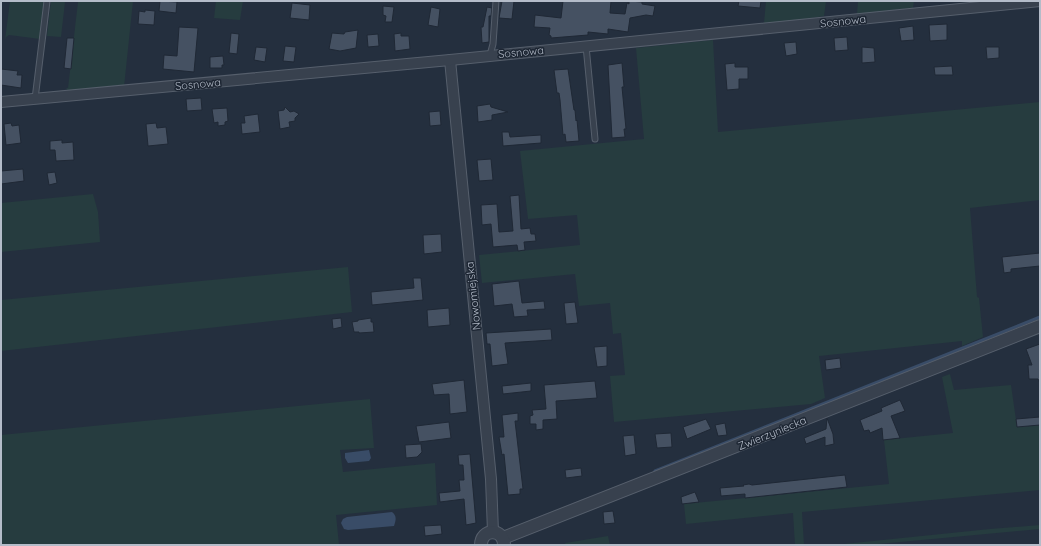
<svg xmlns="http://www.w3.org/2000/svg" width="1041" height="546" font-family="Quicksand,sans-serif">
	<rect width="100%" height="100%" fill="#242f3e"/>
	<g fill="#263c3f">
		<path d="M10 1H44L40 39 9 35 6 37 5 40Z"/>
		<path d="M51 1H133L124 87 69 92 66 88H68L78 2H65L61 37 47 36Z"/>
		<path d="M216 1H243L240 20 214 18Z"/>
		<path d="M766 1H826L824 16 794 21 764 23Z"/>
		<path d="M858 1H914L913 8 857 14Z"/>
		<path d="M713 40 718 132 1040 102V200L970 208 977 297 979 298 983 337 962 346V341L819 356 825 398 811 404 614 422 610 376 625 375 621 333 613 334 610 303 579 306 575 274 482 283 479 255 580 245 577 215 528 219 520 151 644 139 636 48Z"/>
		<path d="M93 194 98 212 100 242 1 252V203Z"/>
		<path d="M348 267 352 312 1 351V300Z"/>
		<path d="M950 374 954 390 1011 385 1017 427 1040 425V490L802 512 804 545H795L793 513 686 524 684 504 889 484 884 440 953 433 942 377Z"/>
		<path d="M370 399 374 448 340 450 343 472 435 463 437 505 336 515 339 545H1V435Z"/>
		<path d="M1040 525V529L868 545H834L990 529Z"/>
		<path d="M608 536 610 545H566L565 543Z"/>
	</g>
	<g fill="#394c67">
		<path d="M369 450 371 458 369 461 348 463 345 458V453Z"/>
		<path d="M392 512C397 516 396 520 394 526L348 530 344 529 341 523 343 519 347 517Z"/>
	</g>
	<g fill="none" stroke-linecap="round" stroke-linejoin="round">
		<path stroke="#394c67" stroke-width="3" d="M655 471 1040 317"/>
	</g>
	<g fill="#455162" stroke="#1f2835">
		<path d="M160 1 177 2 176 13 159 11Z"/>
		<path d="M502 1H514L512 19 499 18Z"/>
		<path d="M563 1H611L610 13 625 14 627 3 629 4V1L642 2V4L655 6 653 16 646 15 630 18 628 32 608 29V34L588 32V35L551 38V36L549 35 550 28 534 27 535 15 561 18Z"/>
		<path d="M739 1H761L760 8 738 6Z"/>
		<path d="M292 3 310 5 309 20 290 18Z"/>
		<path d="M383 6 394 7 392 22H385L386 16 383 15Z"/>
		<path d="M431 7 440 9 438 27 428 25Z"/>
		<path d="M487 7 492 8 491 16H489V42L482 43 481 27H483Z"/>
		<path d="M145 10 155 11 154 25 138 24 139 11 145 12Z"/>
		<path d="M947 24V40L930 41 929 25Z"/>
		<path d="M913 26 914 40 901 41 899 28Z"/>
		<path d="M179 27 198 28 194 72 163 69 164 55 177 56Z"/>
		<path d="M358 30 356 48 340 51 329 49 332 33 344 34 345 32Z"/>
		<path d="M231 33 239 34 237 54 229 53Z"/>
		<path d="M401 33V36H409L410 49 395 51 394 34Z"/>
		<path d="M378 34 379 46 368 47 367 35Z"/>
		<path d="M847 37 848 50 835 51 834 38Z"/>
		<path d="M67 38H74L71 69 64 68Z"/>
		<path d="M796 42 797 54 786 56 784 43Z"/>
		<path d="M285 46 296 47 294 62 283 61Z"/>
		<path d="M256 47 267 48 265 62 254 60Z"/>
		<path d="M862 47 874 48 875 62 862 63Z"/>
		<path d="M986 47H999V58L987 59Z"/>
		<path d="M223 56 224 65H222V68H210V57Z"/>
		<path d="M622 63 624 87H622L626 129H624L625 137 612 138 608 65Z"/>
		<path d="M735 63V67H748V79H739V89L727 90 725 64Z"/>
		<path d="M952 66 953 75H935L934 67Z"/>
		<path d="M1 69 18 71 17 75H22L21 88 1 85Z"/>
		<path d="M568 69 574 110H575L576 121 577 120 579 141 566 142 565 134 563 135 560 100 559 93H557L554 70Z"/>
		<path d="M201 98 202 110 187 111 186 99Z"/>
		<path d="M490 104 491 107 508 112 492 115V120L478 122 477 106Z"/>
		<path d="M285 107 290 112 294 111 299 114 295 118V121L289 122 290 127 280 129 278 111 284 110Z"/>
		<path d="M227 108 228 121 225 122V125L218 126V122L214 123 212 109Z"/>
		<path d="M440 111 441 125 430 126 429 112Z"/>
		<path d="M258 114 260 132 242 134 241 123H245L244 116Z"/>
		<path d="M11 123 12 126 19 125 21 143 6 145 4 124Z"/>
		<path d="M156 123 157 128 166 127 168 144 148 146 146 124Z"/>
		<path d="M502 132H509L510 137 541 135V143L503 146Z"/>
		<path d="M62 140V143L73 142 74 160 56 161 55 150H50V141Z"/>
		<path d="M491 159 493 180 479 181 477 160Z"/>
		<path d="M23 169 24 181 1 184V171Z"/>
		<path d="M55 172 57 183 49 185 47 173Z"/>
		<path d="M519 195 521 229 530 228 531 234H535L536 241 524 242 525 250 518 251 517 245 493 247 491 224 482 225 481 205 497 204 499 232 513 231 510 196Z"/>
		<path d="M441 234 442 252 424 254 423 235Z"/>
		<path d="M1040 253V266L1011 269V272L1004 273 1002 257Z"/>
		<path d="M413 278H421L423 300 372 305 371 292 414 288Z"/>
		<path d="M519 281 522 303 544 301 545 309 527 310 528 316 514 317 512 304 494 306 492 284Z"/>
		<path d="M575 302 578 323 566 324 564 303Z"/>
		<path d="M449 308 450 325 428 327 427 310Z"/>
		<path d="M341 318 342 327 333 329 332 319Z"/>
		<path d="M371 318V322H373L374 332 359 333V332H354L352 322 358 321V320Z"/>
		<path d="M551 329 552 340 505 343 508 364 492 366 490 344H487L486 333Z"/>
		<path d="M1040 344V383L1038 379H1029L1028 365H1032L1026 349Z"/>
		<path d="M607 346V366L597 367 594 347Z"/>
		<path d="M840 358 841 368 826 370 825 360Z"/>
		<path d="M464 380 467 412 450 414 449 394 434 395 432 384Z"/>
		<path d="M595 381 597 398 556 401 557 419 543 420V429L536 430V424H530V416L533 415 532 410 546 409 544 385Z"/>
		<path d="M531 383V391L503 394 502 386Z"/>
		<path d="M900 400 905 411 891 416 900 438 883 440 882 428 870 433 869 430 864 431 860 420 882 411 881 408Z"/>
		<path d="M518 413V421H515L523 489H520V494L508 495 504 454 502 455 499 437H504L502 415Z"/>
		<path d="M1040 417V425L1017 427 1016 419Z"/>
		<path d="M827 418 833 434 834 444 825 446V437L806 444 804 438 826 429Z"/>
		<path d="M706 419 711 429 687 439 683 427Z"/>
		<path d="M449 422 451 438 419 442 416 426Z"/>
		<path d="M725 423 727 435 718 436 715 425Z"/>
		<path d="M671 433 672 447 657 448 655 434Z"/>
		<path d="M634 435 636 454 625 456 623 436Z"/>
		<path d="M421 444 422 452 417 457 406 458 405 445Z"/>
		<path d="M470 454 476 523 466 525 464 499 440 502 439 493 460 491 459 480H464L463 465H459L458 455Z"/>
		<path d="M581 468 582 476 566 478 565 470Z"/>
		<path d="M845 475 847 487 745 498V494L721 496 720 488 744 486 743 485 749 484 752 485Z"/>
		<path d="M695 492 699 502 682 504 681 497Z"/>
		<path d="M613 511 615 523 604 524 603 512Z"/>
		<path d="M441 525 442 534 425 536 424 526Z"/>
	</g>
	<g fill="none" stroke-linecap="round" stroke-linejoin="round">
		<g stroke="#565f6c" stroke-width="7">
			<g id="service">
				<path d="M586 46 595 139"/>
				<path d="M490 55 493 44 496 1"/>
				<path d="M35 99 47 1"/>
			</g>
		</g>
		<g stroke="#565f6c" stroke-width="12">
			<g id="minor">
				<path d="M450 60 491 479 493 532"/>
				<path d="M1 102 450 60 1040 1"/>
			</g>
		</g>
		<g stroke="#565f6c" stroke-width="14">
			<g id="tertiary">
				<path d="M503 538 1040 326"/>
				<path d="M481 545C481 528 504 528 504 545"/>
			</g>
		</g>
		<use href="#service" stroke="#38414e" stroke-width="5"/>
		<use href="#minor" stroke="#38414e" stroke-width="10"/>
		<use href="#tertiary" stroke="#38414e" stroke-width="12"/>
	</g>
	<g text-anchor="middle" stroke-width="3" stroke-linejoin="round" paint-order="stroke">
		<g font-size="11" fill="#b4bcc9" stroke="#1d2633">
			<text transform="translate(843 21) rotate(-6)" y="4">Sosnowa</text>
			<text transform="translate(521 52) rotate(-5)" y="4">Sosnowa</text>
			<text transform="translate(198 84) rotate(-5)" y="4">Sosnowa</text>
			<text transform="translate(473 296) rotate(-96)" y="4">Nowomiejska</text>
			<text transform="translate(772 433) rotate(-22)" y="4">Zwierzyniecka</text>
		</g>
	</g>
	<rect width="1041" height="546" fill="none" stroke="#b4bcc9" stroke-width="4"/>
</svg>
